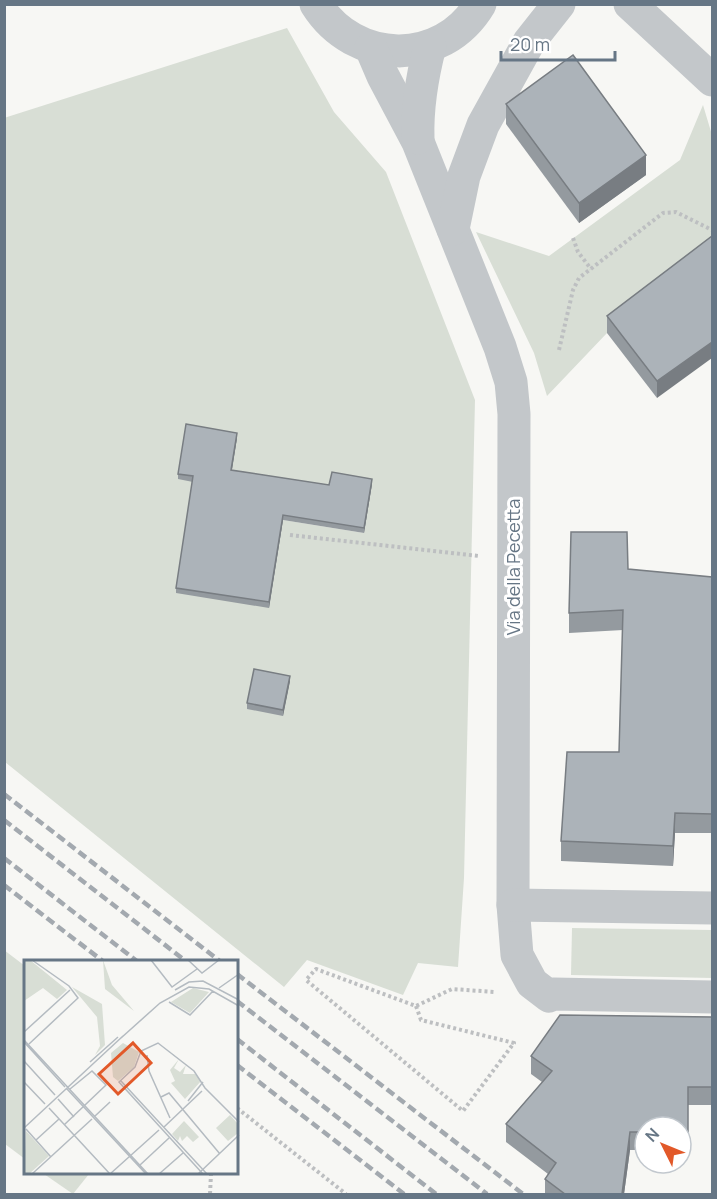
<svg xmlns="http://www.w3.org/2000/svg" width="717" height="1199" font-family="Manrope,sans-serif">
	<rect width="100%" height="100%" fill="#f7f7f4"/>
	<g fill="#d8ded5" fill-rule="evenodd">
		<path d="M287 28 334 112 386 172 475 400 464 878 458 967 418 963 403 995 307 960 284 987 5 762 4 118ZM220 486 329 490 364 533 283 520Z"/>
		<path d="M703 105 712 135V253L607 333 547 396 534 353 476 232 549 256 680 160Z"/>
		<path d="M572 928 712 930V978L571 975Z"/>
		<path d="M4 950 25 966V1159L5 1144Z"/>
		<path d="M44 1174H89L73 1194Z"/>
	</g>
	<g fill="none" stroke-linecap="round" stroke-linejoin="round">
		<g stroke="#bdbfc1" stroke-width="4" stroke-dasharray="3 3" stroke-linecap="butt">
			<path d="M573 238 578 252 591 269"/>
			<path d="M559 350 573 290 579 278 663 213 676 212 712 230"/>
			<path d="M290 535 479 556"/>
			<path d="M416 1006 421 1020 514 1043 463 1111 306 980 316 969 416 1006 452 989 495 992"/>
			<path d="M237 1108 346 1194"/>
			<path d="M210 1194 211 1174"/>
		</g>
		<g stroke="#c3c7ca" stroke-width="33">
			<path d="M316 4C354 65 442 68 480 4"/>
			<path d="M630 4 712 80"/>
			<path d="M371 48 383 76 418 142 500 347 511 382 514 414 513 905 517 955 532 983 549 996 553 994 712 997"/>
			<path d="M418 138C417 106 422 77 430 46"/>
			<path d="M453 229 464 176 483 125 529 42 559 4"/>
			<path d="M513 905 712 908"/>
		</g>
		<g stroke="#a3a9af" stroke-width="4.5" stroke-dasharray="9 4.5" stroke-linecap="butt">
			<path d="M4 794 221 962"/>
			<path d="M4 820 187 962"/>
			<path d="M4 858 138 962"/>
			<path d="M4 885 104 962"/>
			<path d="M237 974 523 1194"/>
			<path d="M237 1001 487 1194"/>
			<path d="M237 1039 436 1194"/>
			<path d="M237 1065 404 1194"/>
		</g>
	</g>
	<g fill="#949a9f">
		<path d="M506 104 646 175 579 223 506 124Z"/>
		<path d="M712 236 657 398 607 333V316Z"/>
		<path d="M237 438 232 470 329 485 372 484 364 533 283 520 269 608 176 593V588L193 482 178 479V474Z"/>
		<path d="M628 569 712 577V833H675L673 866 561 861V841L619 752 623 630 569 633V613Z"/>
		<path d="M290 681 283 716 247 709V703Z"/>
		<path d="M712 1017V1105H688V1151H681V1127H645V1150H630L624 1194H545V1179L548 1174 506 1142V1124L542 1082 531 1074V1056Z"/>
	</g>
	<g fill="#787d82">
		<path d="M646 155V175L579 223V203Z"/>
		<path d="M712 342V358L657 398V381Z"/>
		<path d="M237 433V438L231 475V470Z"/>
		<path d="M372 479V484L364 533V528Z"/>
		<path d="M283 515V520L269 608V602Z"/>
		<path d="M290 676V681L283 716V710Z"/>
		<path d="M675 813V833L673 866V846Z"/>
		<path d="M630 1132V1150L624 1194H622Z"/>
	</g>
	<g fill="#acb3b9" stroke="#787d82" stroke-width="1.5">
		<path d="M573 55 646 155 579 203 506 104Z"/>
		<path d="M712 236V342L657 381 607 316Z"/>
		<path d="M186 424 237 433 231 470 329 485 332 472 372 479 364 528 283 515 269 602 176 588 193 476 178 474Z"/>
		<path d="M571 532H627L628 569 712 577V814L675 813 673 846 561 841 567 752H619L623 610 569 613Z"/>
		<path d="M254 669 290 676 283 710 247 703Z"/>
		<path d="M560 1015 712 1017V1087H688V1132H681V1127H645V1132H630L622 1194H565L545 1179 556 1163 506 1124 552 1071 531 1056Z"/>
	</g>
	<g text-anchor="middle" stroke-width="6" stroke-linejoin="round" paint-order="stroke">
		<g font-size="18" fill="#667685" stroke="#fff">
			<text transform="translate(514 567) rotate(-90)" y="6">Via della Pecetta</text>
		</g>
	</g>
	<g transform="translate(24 960)">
		<rect width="214" height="214" fill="#f7f7f4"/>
		<path d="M0 0H6L43 30 33 39 19 28 0 41ZM79 0 88 25 110 51 81 29ZM48 27 78 44 81 85 71 95 76 86 73 57ZM169 28 185 32 166 53 147 42ZM99 83 115 92 110 107 94 121 89 117 87 93ZM155 99 150 108 156 112 162 105 159 114H171L177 121 161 139 147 123 151 121 146 110ZM206 155 214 164V173L204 181 192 168ZM160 161 175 177 169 182 163 176 158 181 156 176 154 181 148 174ZM2 171 25 196 5 214H0Z" fill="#d8ded5"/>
		<path fill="none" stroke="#b4bbc1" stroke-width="1.5" d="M127 0 148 27 173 9M164 0 178 13 195 0M195 28 215 14M151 30 165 22 179 21 215 40M145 42 166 55 189 31M0 72 46 30M97 78 136 43 165 27 185 29 215 46M0 80 124 214M0 82 41 127M5 84 54 38 45 26 8 0M123 95 125 111 146 158M0 101 31 135M66 102 94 77M97 121 183 214M0 122 21 144M43 129 122 214M137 137 145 133 196 194M34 139 50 157M164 141 179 122M25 148 86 214M71 156 86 142M40 165 82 125 68 111 46 129M140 167 178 131M0 168 99 76M2 169 27 197M12 180 35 159M116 205 145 178M8 214 68 159M86 214 135 170M135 214 159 193M174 214 215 175M179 214 95 122 111 107 117 91 134 83 170 111 181 128 215 162"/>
		<path fill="#e25929" fill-opacity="0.15" stroke="#e25929" stroke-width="3" d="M109 83 127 103 94 134 75 114Z"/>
		<rect width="214" height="214" fill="none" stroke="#667685" stroke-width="3"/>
	</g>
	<rect width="717" height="1199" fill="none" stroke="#667685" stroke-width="12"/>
	<g transform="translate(663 1145) rotate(313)"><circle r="28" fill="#ffffff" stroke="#c2c8ce" stroke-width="1.5"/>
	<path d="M0-4.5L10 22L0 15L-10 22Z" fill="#e25929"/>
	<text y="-9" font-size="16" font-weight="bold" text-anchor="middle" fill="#667685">N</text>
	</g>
	<path d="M501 51v9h114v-9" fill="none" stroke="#667685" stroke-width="3"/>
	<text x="510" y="51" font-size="18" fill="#667685" stroke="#ffffff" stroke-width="4.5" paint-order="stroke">20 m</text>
</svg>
